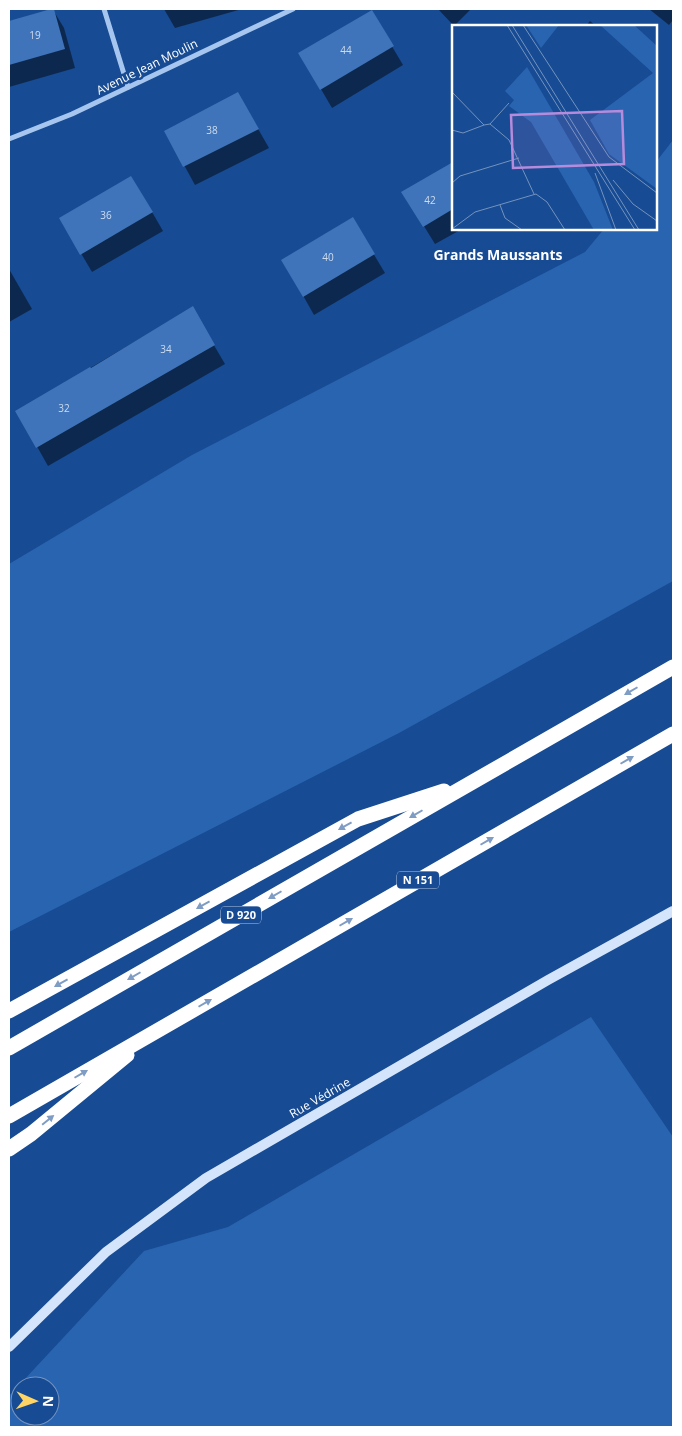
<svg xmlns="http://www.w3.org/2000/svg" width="682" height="1436" font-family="'Open Sans',sans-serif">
	<rect width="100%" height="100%" fill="#174b93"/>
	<g fill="#2964b1" fill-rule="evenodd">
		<path d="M673 140V581L399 733 9 932V564L192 455 585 252 604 229H656V162Z"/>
		<path d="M591 1017 673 1137V1427H9V1396L144 1251 228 1227ZM20 1386H50V1416H20Z"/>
	</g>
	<g fill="#0007">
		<path d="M164 9H242L175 28Z"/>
		<path d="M438 9H471L454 26Z"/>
		<path d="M649 9H673V20L669 25Z"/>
		<path d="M53 10 64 28 75 68 9 87V22Z"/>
		<path d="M371 11 403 65 332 108 311 72Z"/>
		<path d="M590 21 596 26H586Z"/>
		<path d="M238 94 269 148 195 185 166 132Z"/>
		<path d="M453 164V229H462L435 244 403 192Z"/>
		<path d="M152 212 163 231 92 272 61 219Z"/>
		<path d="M352 218 385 273 314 315 283 260Z"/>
		<path d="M9 269 32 309 9 322Z"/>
		<path d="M192 308 225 364 48 466 17 411Z"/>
	</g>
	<g fill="#3f74ba">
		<path d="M51 9H54L65 49 9 65V21Z"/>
		<path d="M372 10 394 46 320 90 298 53Z"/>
		<path d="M238 92 259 129 183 167 164 131Z"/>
		<path d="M453 162V209L423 227 401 192Z"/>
		<path d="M131 176 153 212 80 255 59 218Z"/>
		<path d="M353 217 375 254 303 297 281 260Z"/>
		<path d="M193 306 215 345 36 448 15 411 90 367 91 368Z"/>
	</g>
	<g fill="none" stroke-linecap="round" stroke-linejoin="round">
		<g stroke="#a6c6f0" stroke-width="5">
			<path d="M104 9 128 87"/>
			<path d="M9 139 72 114 293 9"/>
		</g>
		<path stroke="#d4e4fb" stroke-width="10" d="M9 1347 106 1252 206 1178 548 980 673 911"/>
		<g stroke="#fff" stroke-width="15">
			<path d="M9 1011 358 819 444 791"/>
			<path d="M9 1048 673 667"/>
			<path d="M9 1116 673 734"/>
			<path d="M9 1149 31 1134 127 1055"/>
		</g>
	</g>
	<defs><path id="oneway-solid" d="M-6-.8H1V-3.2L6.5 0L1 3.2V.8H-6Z" transform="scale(1.25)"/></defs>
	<g fill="#7f9cc4">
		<use href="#oneway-solid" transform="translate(631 691) rotate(150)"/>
		<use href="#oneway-solid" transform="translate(627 760) rotate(-30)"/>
		<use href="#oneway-solid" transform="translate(416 814) rotate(150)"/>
		<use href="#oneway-solid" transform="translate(345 826) rotate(151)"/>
		<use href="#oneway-solid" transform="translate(487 841) rotate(-30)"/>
		<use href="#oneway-solid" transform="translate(275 895) rotate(150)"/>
		<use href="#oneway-solid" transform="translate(203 905) rotate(151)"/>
		<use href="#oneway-solid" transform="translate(346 922) rotate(-30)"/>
		<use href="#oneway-solid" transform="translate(134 976) rotate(150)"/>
		<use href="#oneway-solid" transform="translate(61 983) rotate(151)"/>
		<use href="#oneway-solid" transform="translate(205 1003) rotate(-30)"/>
		<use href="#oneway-solid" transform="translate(81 1074) rotate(-30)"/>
		<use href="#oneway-solid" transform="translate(48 1120) rotate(-39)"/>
	</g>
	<g text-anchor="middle" stroke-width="5" stroke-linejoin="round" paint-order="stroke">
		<g font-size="10" fill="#cfdcee">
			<text x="35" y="39">19</text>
			<text x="346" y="54">44</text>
			<text x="212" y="134">38</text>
			<text x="430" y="204">42</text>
			<text x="106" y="219">36</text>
			<text x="328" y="261">40</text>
			<text x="166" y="353">34</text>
			<text x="64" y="412">32</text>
		</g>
		<g fill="#174b93" stroke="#b9c9df" stroke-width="1">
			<rect x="397" y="871.5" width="42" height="17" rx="4"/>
			<rect x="221" y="906.5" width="40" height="17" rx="4"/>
		</g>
		<g font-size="11" font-weight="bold" fill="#fff">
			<text x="418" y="884">N 151</text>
			<text x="241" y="919">D 920</text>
		</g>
		<g font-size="12" fill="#fff" stroke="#174b93">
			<text transform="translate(147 67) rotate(-26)" y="4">Avenue Jean Moulin</text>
			<text transform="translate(320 1098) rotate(-30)" y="4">Rue Védrine</text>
		</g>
		<g font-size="14" font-weight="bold" fill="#fff" stroke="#174b93">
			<text x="498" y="260">Grands Maussants</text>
		</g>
	</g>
	<g transform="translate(452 25)">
		<rect width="205" height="205" fill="#174b93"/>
		<path d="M74 0H107L89 23ZM148 0H182L205 21V164L157 129 138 95 201 48ZM75 42 142 157 161 205H142L79 97 57 81 62 75 53 66Z" fill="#2964b1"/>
		<path fill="none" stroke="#7493be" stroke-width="1" d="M55 0 183 205M60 0 187 205M71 0 157 132 205 168M0 67 32 100 38 99 57 115 82 169M38 99 57 78M0 105 11 108 32 100M143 148 164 205M161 155 181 179 205 196M0 158 8 151 67 133M48 180 53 193 70 205M0 204 23 187 84 169 95 177 113 205"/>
		<path fill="#b68bdc" fill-opacity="0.15" stroke="#b68bdc" stroke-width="2.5" d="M170 86 172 139 61 143 59 90Z"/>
		<rect width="205" height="205" fill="none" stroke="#fff" stroke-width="2.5"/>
	</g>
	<rect width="682" height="1436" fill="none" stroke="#ffffff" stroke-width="20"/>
	<g transform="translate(35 1401) rotate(92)"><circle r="24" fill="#174b93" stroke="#7493be"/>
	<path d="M0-4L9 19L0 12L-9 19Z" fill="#ffd565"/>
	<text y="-8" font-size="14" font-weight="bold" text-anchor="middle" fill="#ffffff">N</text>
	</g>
</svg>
